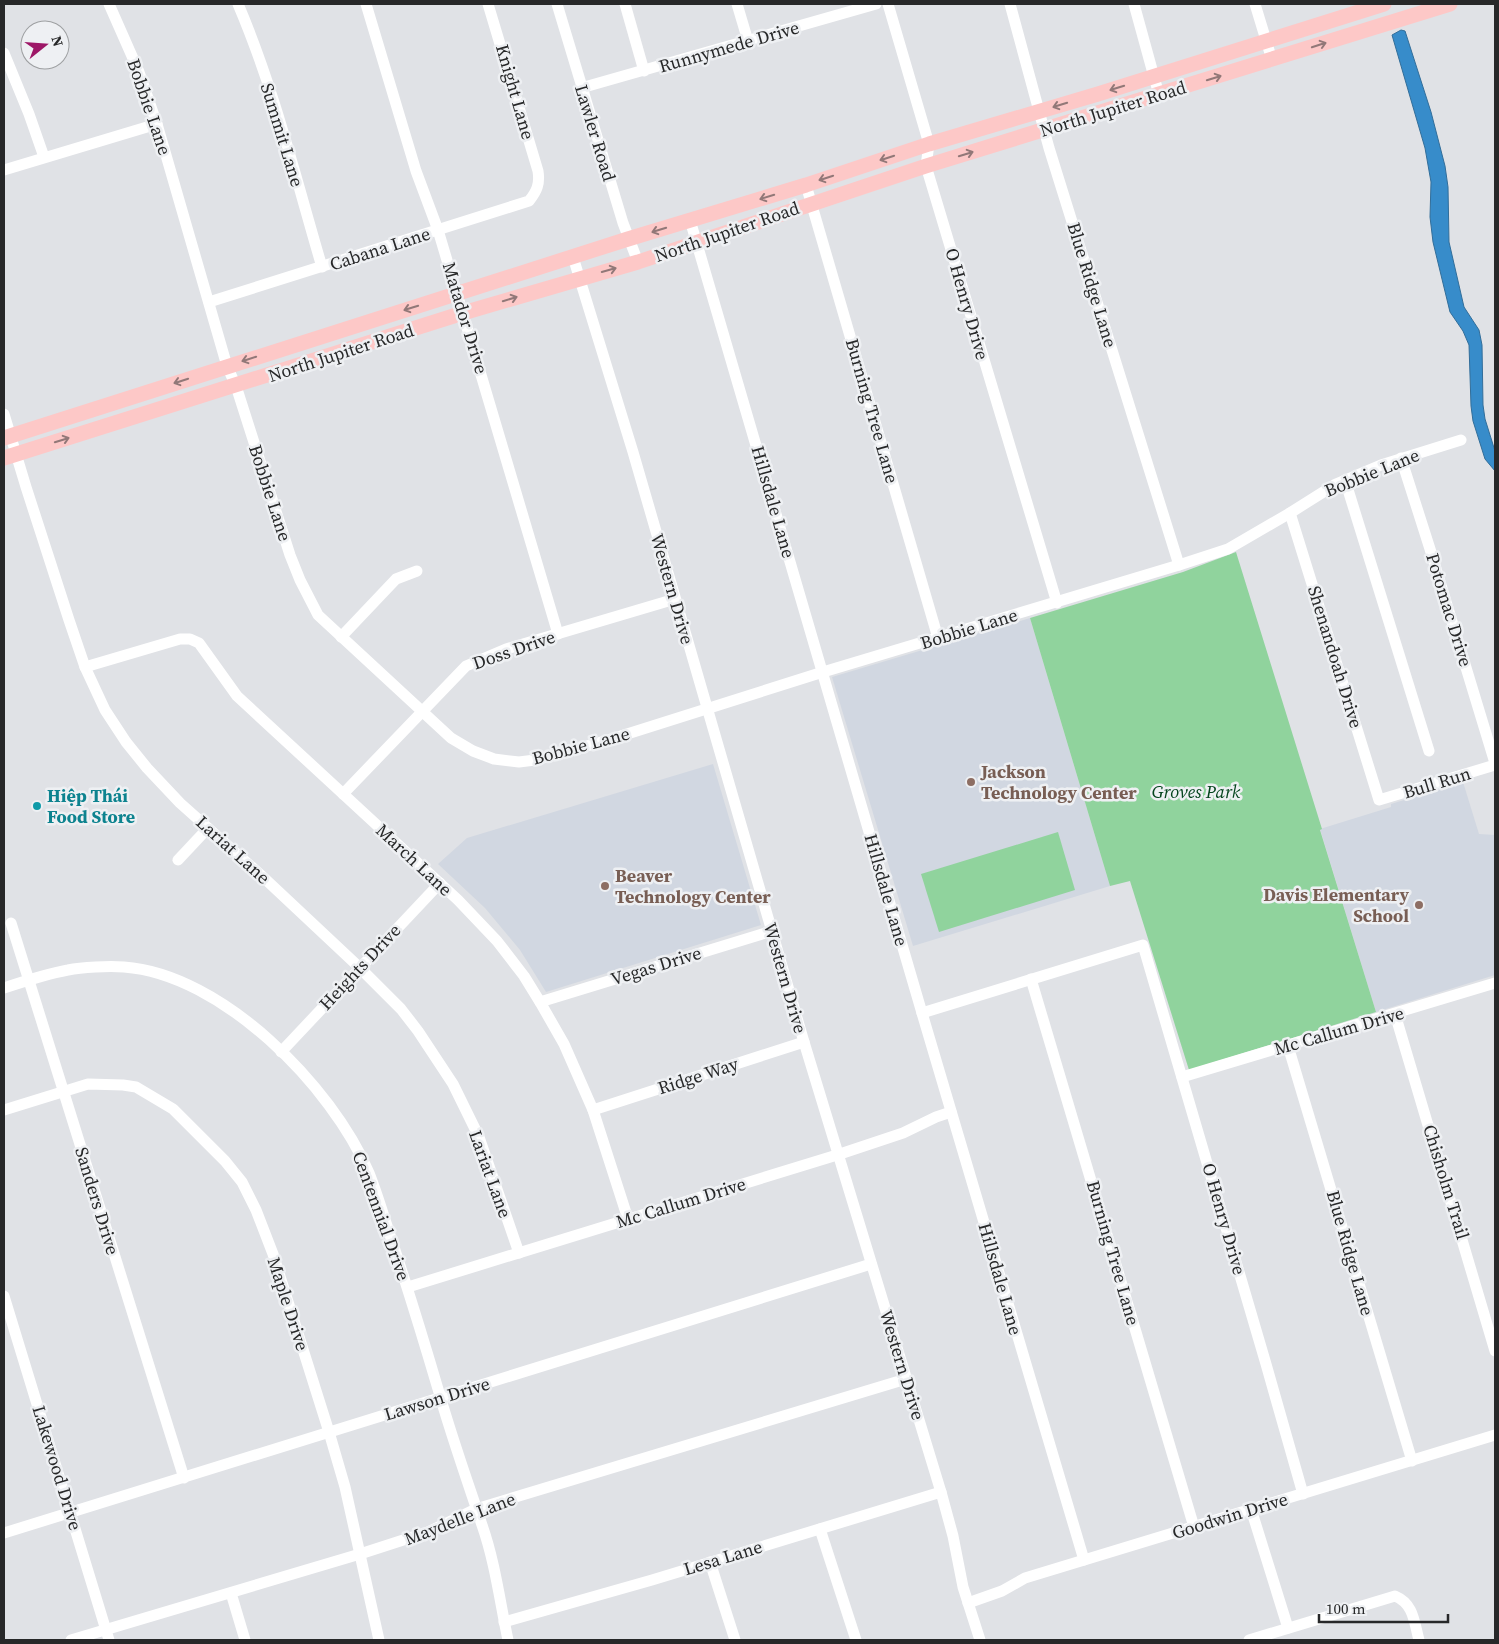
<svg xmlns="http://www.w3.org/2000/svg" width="1499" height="1644" font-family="'Source Serif 4',serif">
	<rect width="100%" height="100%" fill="#e0e2e6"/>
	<g fill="#d1d7e1">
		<path d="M1030 618 1110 886 913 946 832 677Z"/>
		<path d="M713 764 761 925 546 992 520 950 485 908 438 864 467 838Z"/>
		<path d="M1463 782 1479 834 1495 835V975L1376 1012 1320 829 1391 807V804Z"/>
	</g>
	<g fill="#90d39d">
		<path d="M1236 552 1322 829 1320 830 1376 1012 1189 1070 1130 881 1110 886 1030 618 1183 572Z"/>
		<path d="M1058 832 1075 890 939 932 921 874Z"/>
	</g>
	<path fill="#378cca" stroke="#326e9a" d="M1401 30 1405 31 1431 112 1445 166 1448 187 1449 242 1464 307 1479 330 1482 345 1483 405 1485 419 1495 451V471L1485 459 1473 421 1471 406 1469 345 1463 331 1450 312 1433 242 1430 217 1431 182 1425 148 1392 35Z"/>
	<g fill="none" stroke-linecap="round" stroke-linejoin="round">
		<g stroke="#fff" stroke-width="11">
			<path d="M109 4 139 72 157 124 227 366 236 386 290 555 300 580 318 615 451 738 473 751 494 759 519 762 535 760 605 741 823 672 1179 565 1228 549 1290 513 1336 484 1381 465 1461 440"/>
			<path d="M238 4C274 88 296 179 322 267"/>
			<path d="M366 4 416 171 438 230 558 634"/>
			<path d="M557 4 623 223 638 262"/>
			<path d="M625 4 644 71"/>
			<path d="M737 4 748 41"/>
			<path d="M888 4 929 144 926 166 1057 603"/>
			<path d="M1010 4 1049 148 1179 565"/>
			<path d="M1134 4 1159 95"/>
			<path d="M1255 4 1272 60"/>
			<path d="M4 53 29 114 44 157"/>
			<path d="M581 88 876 4"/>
			<path d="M4 170 157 124"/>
			<path d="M806 185 938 638"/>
			<path d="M690 220 922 1013 1084 1560"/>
			<path d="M573 257 633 452 804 1042 941 1492 953 1536 963 1587 980 1640"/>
			<path d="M209 302 529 201C537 191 540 184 538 171L488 4"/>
			<path d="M4 414 26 487 69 620 85 667 105 710 126 742 147 768 180 803 263 877 360 968 401 1009 418 1031 453 1084 479 1137 519 1253"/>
			<path d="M1401 458 1430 549 1495 763"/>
			<path d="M1345 480 1429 751"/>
			<path d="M1290 513 1379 800 1495 765"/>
			<path d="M341 637 396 579 417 571"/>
			<path d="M85 667 180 639H190L199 643 237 696 458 900 497 941 524 976 540 1002 564 1044 593 1110 628 1219"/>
			<path d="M343 794 466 666 506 649 675 599"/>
			<path d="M178 860 208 828"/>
			<path d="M11 923 184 1478"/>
			<path d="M1031 979 1194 1527"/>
			<path d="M4 988C25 981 46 974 68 970 82 967 109 966 124 967 222 974 332 1086 369 1173 377 1193 383 1214 390 1235 407 1286 423 1338 438 1389 451 1435 467 1480 482 1525 495 1562 500 1602 508 1640"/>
			<path d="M540 1002 772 931"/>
			<path d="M922 1013 1143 945 1266 1364 1303 1494"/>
			<path d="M1395 1014 1495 1351"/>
			<path d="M1288 1046 1412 1461"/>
			<path d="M281 1052 440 883"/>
			<path d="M1182 1077 1495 983"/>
			<path d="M4 1110 88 1084 123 1085 136 1087 173 1109 225 1161 242 1182 256 1210 273 1254 329 1432 345 1487 379 1640"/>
			<path d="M593 1110 804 1042"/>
			<path d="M408 1287 837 1155 903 1133 936 1117 951 1112"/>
			<path d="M4 1296 109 1640"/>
			<path d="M1251 1509 1288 1628"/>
			<path d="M820 1529 856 1640"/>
			<path d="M4 1533 871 1264"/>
			<path d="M710 1562 735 1640"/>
			<path d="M231 1593 245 1640"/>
			<path d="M968 1603 1002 1591 1025 1578 1495 1435"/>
			<path d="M504 1622 652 1580 941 1492"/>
			<path d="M71 1640 360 1554 428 1532 476 1509 906 1379"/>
			<path d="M1249 1640 1395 1596C1414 1604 1414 1622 1419 1640"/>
		</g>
		<g stroke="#fdc8c7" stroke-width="15">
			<path d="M4 438 628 239 806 185 929 144 1098 94 1384 4"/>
			<path d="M4 458 463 313 638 262 926 166 1450 4"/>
		</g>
	</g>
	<defs><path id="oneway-shaft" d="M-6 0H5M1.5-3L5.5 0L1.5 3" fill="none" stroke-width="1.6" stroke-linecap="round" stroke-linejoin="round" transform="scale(1.25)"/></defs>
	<g stroke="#927878">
		<use href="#oneway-shaft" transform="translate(1319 45) rotate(-18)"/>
		<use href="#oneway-shaft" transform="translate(1214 78) rotate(-17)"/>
		<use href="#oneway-shaft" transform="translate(1117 88) rotate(163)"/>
		<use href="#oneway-shaft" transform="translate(1060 105) rotate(163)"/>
		<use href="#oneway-shaft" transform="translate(966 154) rotate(-17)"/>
		<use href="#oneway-shaft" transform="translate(887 158) rotate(162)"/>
		<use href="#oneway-shaft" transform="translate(826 178) rotate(162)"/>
		<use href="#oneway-shaft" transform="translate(767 197) rotate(163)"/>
		<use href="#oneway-shaft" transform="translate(659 230) rotate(163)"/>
		<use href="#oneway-shaft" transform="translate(609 270) rotate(-16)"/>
		<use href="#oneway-shaft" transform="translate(510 299) rotate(-17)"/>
		<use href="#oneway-shaft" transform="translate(411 308) rotate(163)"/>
		<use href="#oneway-shaft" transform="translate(249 359) rotate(162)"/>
		<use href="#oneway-shaft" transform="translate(181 381) rotate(162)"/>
		<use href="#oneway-shaft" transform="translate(62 440) rotate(-17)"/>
	</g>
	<g fill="#8d6e63" stroke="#eef0f3" stroke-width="2">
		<circle cx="971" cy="782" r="5"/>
		<circle cx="605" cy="886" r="5"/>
		<circle cx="1419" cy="905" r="5"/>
	</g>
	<circle fill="#0f9aa8" stroke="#eef0f3" stroke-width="2" cx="37" cy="806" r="5"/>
	<g text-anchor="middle" stroke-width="5" stroke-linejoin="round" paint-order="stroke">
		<g font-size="18" fill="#272829" stroke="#eef0f3">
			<text transform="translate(729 47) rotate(-16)" y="6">Runnymede Drive</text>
			<text transform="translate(515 92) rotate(74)" y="6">Knight Lane</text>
			<text transform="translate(149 107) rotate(71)" y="6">Bobbie Lane</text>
			<text transform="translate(1113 109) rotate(-17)" y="6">North Jupiter Road</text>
			<text transform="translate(595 133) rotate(73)" y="6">Lawler Road</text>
			<text transform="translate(282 135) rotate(73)" y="6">Summit Lane</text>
			<text transform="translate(727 232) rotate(-19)" y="6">North Jupiter Road</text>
			<text transform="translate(380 249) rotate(-18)" y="6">Cabana Lane</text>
			<text transform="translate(1092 285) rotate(73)" y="6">Blue Ridge Lane</text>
			<text transform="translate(967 304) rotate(74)" y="6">O Henry Drive</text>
			<text transform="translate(465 318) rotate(73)" y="6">Matador Drive</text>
			<text transform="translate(341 353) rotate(-18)" y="6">North Jupiter Road</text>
			<text transform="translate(872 411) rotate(74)" y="6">Burning Tree Lane</text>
			<text transform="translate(1372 473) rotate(-22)" y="6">Bobbie Lane</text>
			<text transform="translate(270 493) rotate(72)" y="6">Bobbie Lane</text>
			<text transform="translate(773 502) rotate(74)" y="6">Hillsdale Lane</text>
			<text transform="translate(672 589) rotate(74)" y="6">Western Drive</text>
			<text transform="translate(1449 610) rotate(73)" y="6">Potomac Drive</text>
			<text transform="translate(969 629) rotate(-17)" y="6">Bobbie Lane</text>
			<text transform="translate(514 650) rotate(-19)" y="6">Doss Drive</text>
			<text transform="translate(1335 657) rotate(73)" y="6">Shenandoah Drive</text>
			<text transform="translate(581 746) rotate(-15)" y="6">Bobbie Lane</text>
			<text transform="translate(1437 783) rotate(-17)" y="6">Bull Run</text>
			<text transform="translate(233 850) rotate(42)" y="6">Lariat Lane</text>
			<text transform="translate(414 860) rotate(43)" y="6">March Lane</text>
			<text transform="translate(886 890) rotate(74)" y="6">Hillsdale Lane</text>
			<text transform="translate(656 966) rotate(-17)" y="6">Vegas Drive</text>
			<text transform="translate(360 967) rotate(-47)" y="6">Heights Drive</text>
			<text transform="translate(785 978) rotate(74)" y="6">Western Drive</text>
			<text transform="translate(1339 1031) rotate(-16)" y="6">Mc Callum Drive</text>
			<text transform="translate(698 1076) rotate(-18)" y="6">Ridge Way</text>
			<text transform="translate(490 1174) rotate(70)" y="6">Lariat Lane</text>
			<text transform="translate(1446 1182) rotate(73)" y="6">Chisholm Trail</text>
			<text transform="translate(97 1201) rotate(73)" y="6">Sanders Drive</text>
			<text transform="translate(681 1203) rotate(-17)" y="6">Mc Callum Drive</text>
			<text transform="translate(381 1216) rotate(70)" y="6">Centennial Drive</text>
			<text transform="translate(1224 1219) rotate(74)" y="6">O Henry Drive</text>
			<text transform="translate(1113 1253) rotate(74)" y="6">Burning Tree Lane</text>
			<text transform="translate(1350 1253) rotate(74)" y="6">Blue Ridge Lane</text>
			<text transform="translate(1000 1279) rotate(74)" y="6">Hillsdale Lane</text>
			<text transform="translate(288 1304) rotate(72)" y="6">Maple Drive</text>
			<text transform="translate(902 1365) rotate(73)" y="6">Western Drive</text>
			<text transform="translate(437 1399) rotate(-17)" y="6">Lawson Drive</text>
			<text transform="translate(57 1468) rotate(73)" y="6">Lakewood Drive</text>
			<text transform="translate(1230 1516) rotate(-17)" y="6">Goodwin Drive</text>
			<text transform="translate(460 1519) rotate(-21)" y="6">Maydelle Lane</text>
			<text transform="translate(723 1558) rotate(-17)" y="6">Lesa Lane</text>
		</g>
		<g font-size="18" font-weight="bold" fill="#785e54" stroke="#eef0f3" text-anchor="start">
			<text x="981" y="778">Jackson<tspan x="981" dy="21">Technology Center</tspan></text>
			<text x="615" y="882">Beaver<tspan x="615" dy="21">Technology Center</tspan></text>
			<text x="1409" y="901" text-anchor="end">Davis Elementary<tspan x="1409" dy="21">School</tspan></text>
		</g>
		<g font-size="18" font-style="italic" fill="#04451d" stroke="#eef0f3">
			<text x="1196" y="798">Groves Park</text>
		</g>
		<g font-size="18" font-weight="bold" fill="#0d838f" stroke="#eef0f3" text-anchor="start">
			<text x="47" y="802">Hiệp Thái<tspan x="47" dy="21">Food Store</tspan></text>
		</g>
	</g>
	<rect width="1499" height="1644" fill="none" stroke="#272829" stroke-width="10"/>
	<g transform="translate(45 45) rotate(73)"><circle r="24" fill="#eef0f3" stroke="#9ea0a2"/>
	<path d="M0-4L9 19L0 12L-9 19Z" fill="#9d1767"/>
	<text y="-8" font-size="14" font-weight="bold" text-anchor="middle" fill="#272829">N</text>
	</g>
	<path d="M1319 1614v8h129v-8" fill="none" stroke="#272829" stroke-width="2.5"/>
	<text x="1326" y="1614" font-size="15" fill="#272829" stroke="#eef0f3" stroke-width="4" paint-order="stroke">100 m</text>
</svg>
